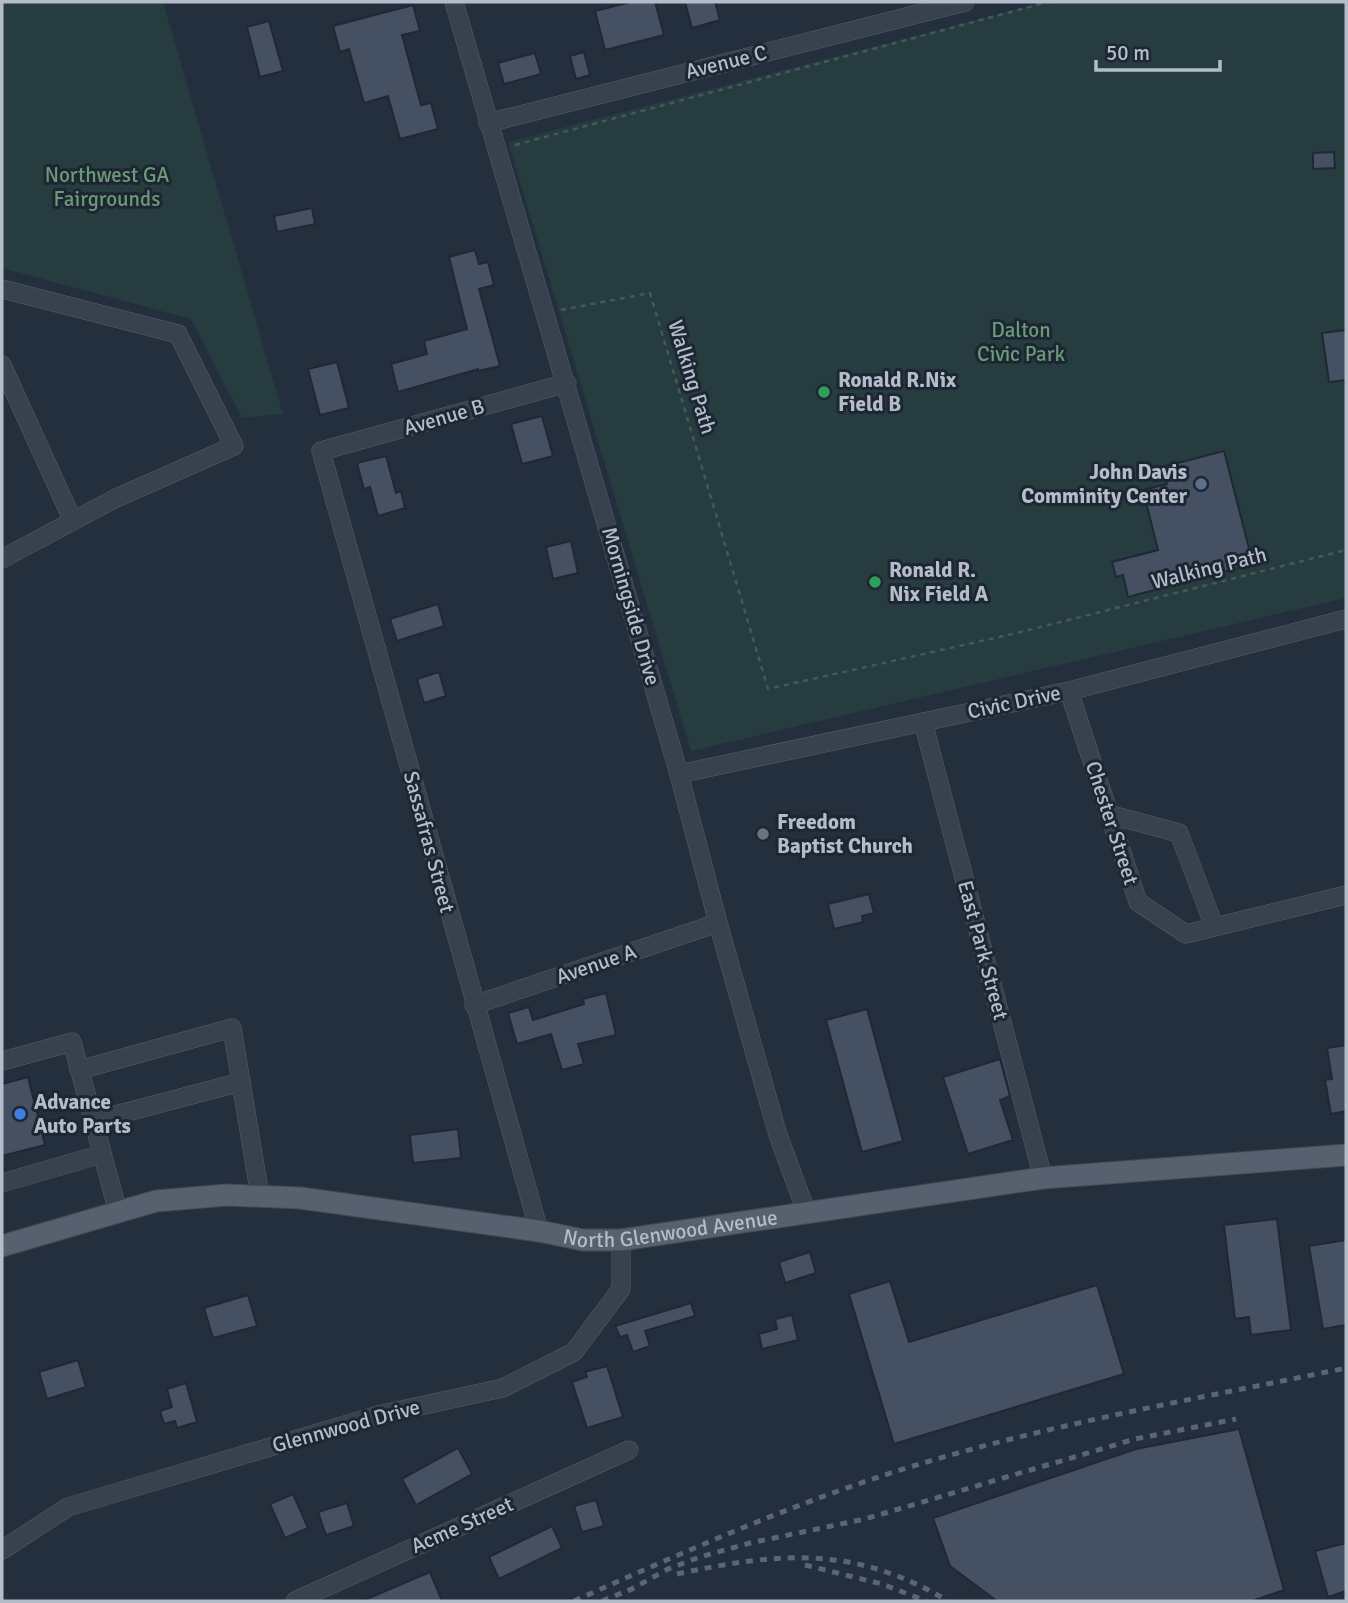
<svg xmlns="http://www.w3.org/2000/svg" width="1348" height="1603" font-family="Signika,sans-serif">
	<rect width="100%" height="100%" fill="#242f3e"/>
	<g fill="#263c3f">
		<path d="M2 2H163L283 414 242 418 191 319 2 268Z"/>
		<path d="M1045 2H1346V598L691 751 508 142Z"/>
	</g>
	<g fill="#455162" stroke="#1f2835" stroke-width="2">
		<path d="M631 2H655L664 35 605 50 595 11Z"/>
		<path d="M685 2H715L720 20 692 28Z"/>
		<path d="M413 5 420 31 402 35 421 105 431 103 438 129 400 139 388 96 364 103 349 49 340 52 333 26Z"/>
		<path d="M269 21 283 71 260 77 247 27Z"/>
		<path d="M584 52 590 75 576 79 570 56Z"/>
		<path d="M535 53 541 74 504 84 498 63Z"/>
		<path d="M1334 152 1335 168 1313 169V153Z"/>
		<path d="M312 208 315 224 277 232 274 216Z"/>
		<path d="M475 250 479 264 488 262 494 285 479 289 500 366 478 371V369L398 392 391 364 427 354 424 341 467 329 449 257Z"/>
		<path d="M1346 330V380L1329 382 1322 333Z"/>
		<path d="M337 362 349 408 320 415 308 369Z"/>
		<path d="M542 416 553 456 522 464 511 424Z"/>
		<path d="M1224 451 1253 564 1128 597 1123 575 1116 577 1112 562 1158 550 1143 490 1167 484 1162 467Z"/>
		<path d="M386 456 396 493 401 491 405 508 378 516 370 487 364 489 357 463Z"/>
		<path d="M571 541 578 573 553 579 546 547Z"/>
		<path d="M438 604 444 626 397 641 390 619Z"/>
		<path d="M439 672 446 696 424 703 417 679Z"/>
		<path d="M869 894 874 913 862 916 863 922 834 929 828 904Z"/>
		<path d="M606 993 616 1035 578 1044 584 1064 562 1070 551 1034 517 1044 508 1013 529 1007 533 1020 584 1004 583 999Z"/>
		<path d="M867 1009 903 1141 862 1152 826 1020Z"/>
		<path d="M1346 1045V1111L1331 1114 1325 1080 1332 1079 1327 1048Z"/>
		<path d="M1000 1059 1010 1096 1000 1100 1013 1140 968 1154 943 1077Z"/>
		<path d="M28 1077 45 1145 2 1156V1084Z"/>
		<path d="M458 1129 461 1158 413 1163 410 1135Z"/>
		<path d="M1277 1219 1291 1330 1251 1335 1249 1317 1235 1319 1224 1225Z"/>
		<path d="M1346 1240V1325L1323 1329 1309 1246Z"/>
		<path d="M810 1252 816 1273 785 1283 779 1262Z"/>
		<path d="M890 1281 909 1342 1097 1285 1124 1374 894 1444 849 1294Z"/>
		<path d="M248 1295 257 1326 213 1338 204 1308Z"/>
		<path d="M691 1303 695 1316 645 1331 650 1346 633 1352 627 1335 620 1337 615 1326Z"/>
		<path d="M792 1315 798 1340 762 1349 759 1334 777 1329 775 1319Z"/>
		<path d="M78 1360 86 1387 47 1399 39 1372Z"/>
		<path d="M607 1366 623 1417 587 1428 572 1382 587 1377 585 1372Z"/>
		<path d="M186 1383 197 1422 177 1428 175 1421 164 1424 160 1411 172 1407 167 1389Z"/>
		<path d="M1239 1429 1284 1590 1252 1601H997L950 1566 933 1518 1136 1449Z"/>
		<path d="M458 1448 472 1474 416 1505 402 1479Z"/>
		<path d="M293 1494 308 1528 285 1538 270 1504Z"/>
		<path d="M596 1500 604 1526 582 1532 574 1506Z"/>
		<path d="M347 1503 354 1526 326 1535 318 1512Z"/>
		<path d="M552 1526 562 1548 499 1579 489 1557Z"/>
		<path d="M1346 1543V1591L1328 1597 1315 1551Z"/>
		<path d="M430 1572 442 1601H362Z"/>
	</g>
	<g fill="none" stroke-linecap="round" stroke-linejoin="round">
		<g stroke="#565f6c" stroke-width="19">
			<g id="minor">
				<path d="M454 2 679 774 718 923 778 1135 806 1211"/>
				<path d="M488 123 965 2"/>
				<path d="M2 289 178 334 234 446 114 499 2 559"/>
				<path d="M2 365 73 521"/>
				<path d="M1069 691 1138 902 1186 934 1346 895"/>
				<path d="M923 722 1043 1178"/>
				<path d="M679 774 1069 691 1346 619"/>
				<path d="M1108 814 1179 833 1214 926"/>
				<path d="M474 1005 718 923"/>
				<path d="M2 1061 72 1042 118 1212"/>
				<path d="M79 1070 232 1028 260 1196"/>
				<path d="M93 1121 241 1082"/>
				<path d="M2 1183 102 1154"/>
				<path d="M539 1231 321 451 567 383"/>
				<path d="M2 1550 68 1507 378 1415 503 1388 574 1352 621 1289V1240"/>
				<path d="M295 1601 629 1450"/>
			</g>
		</g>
		<g stroke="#414a57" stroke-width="23">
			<g id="major">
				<path id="s1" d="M2 1246 156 1201 227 1195 300 1198 539 1231 583 1240H621L1043 1178 1346 1155"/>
			</g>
		</g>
		<g stroke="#44595c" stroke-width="2.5" stroke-dasharray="5 5" stroke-linecap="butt">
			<path d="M515 145 1048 2"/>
			<path d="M561 310 650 293 768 689 1017 633 1346 550"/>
		</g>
		<use href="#minor" stroke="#38414e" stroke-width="18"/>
		<use href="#major" stroke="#56606e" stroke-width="21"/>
		<g stroke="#5a6575" stroke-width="5" stroke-dasharray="7 7" stroke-linecap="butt">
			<path d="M805 1565 882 1584 926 1601"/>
			<path d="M677 1574C780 1552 854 1545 948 1601"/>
			<path d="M628 1591 668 1569 700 1557 750 1543 865 1519 1135 1439 1236 1419"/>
			<path d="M574 1601C686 1551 796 1502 913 1466 1055 1423 1201 1398 1346 1368"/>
			<path d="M602 1601 634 1588"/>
		</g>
	</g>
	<g fill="#2e9e5b" stroke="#1d2633" stroke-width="2.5">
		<circle cx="824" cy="392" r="7"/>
		<circle cx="875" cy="582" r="7"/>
	</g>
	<circle fill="#5c6f8a" stroke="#1d2633" stroke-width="2.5" cx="1201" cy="484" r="7"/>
	<circle fill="#6b7280" stroke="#1d2633" stroke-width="2.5" cx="763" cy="834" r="7"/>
	<circle fill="#3f7fe0" stroke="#1d2633" stroke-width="2.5" cx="20" cy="1114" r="7"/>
	<g text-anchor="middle" stroke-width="6" stroke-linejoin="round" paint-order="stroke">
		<g font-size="21" fill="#b4bcc9" stroke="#1d2633">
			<text transform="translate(726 62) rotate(-14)" y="7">Avenue C</text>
			<text transform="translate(692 377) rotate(73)" y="7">Walking Path</text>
			<text transform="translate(444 417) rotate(-16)" y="7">Avenue B</text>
			<text transform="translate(1209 568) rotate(-14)" y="7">Walking Path</text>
			<text transform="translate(631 606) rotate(74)" y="7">Morningside Drive</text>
			<text transform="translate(1014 702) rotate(-12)" y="7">Civic Drive</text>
			<text transform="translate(1112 823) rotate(72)" y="7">Chester Street</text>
			<text transform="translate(429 842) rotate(75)" y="7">Sassafras Street</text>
			<text transform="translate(983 950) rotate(75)" y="7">East Park Street</text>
			<text transform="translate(596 964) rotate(-19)" y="7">Avenue A</text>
			<text dy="7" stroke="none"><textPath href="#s1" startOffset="679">North Glenwood Avenue</textPath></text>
			<text transform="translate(346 1426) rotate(-15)" y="7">Glennwood Drive</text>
			<text transform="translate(462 1525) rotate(-24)" y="7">Acme Street</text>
		</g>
		<g font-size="21" fill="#6b9a76" stroke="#1d2633">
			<text x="107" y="182">Northwest GA<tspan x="107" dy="24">Fairgrounds</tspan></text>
			<text x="1021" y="337">Dalton<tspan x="1021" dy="24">Civic Park</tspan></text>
		</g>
		<g font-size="21" font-weight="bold" fill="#b4bcc9" stroke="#1d2633" text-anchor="start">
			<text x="838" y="387">Ronald R.Nix<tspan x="838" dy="24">Field B</tspan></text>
			<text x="1187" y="479" text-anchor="end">John Davis<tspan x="1187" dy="24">Comminity Center</tspan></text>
			<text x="889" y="577">Ronald R.<tspan x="889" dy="24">Nix Field A</tspan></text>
			<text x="777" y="829">Freedom<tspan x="777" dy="24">Baptist Church</tspan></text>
			<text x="34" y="1109">Advance<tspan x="34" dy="24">Auto Parts</tspan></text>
		</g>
	</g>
	<rect width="1348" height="1603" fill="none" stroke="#b4bcc9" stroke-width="7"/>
	<path d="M1096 60v10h124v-10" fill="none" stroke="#b4bcc9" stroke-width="3.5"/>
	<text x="1106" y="60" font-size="21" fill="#b4bcc9" stroke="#1d2633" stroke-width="5" paint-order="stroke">50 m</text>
</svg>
